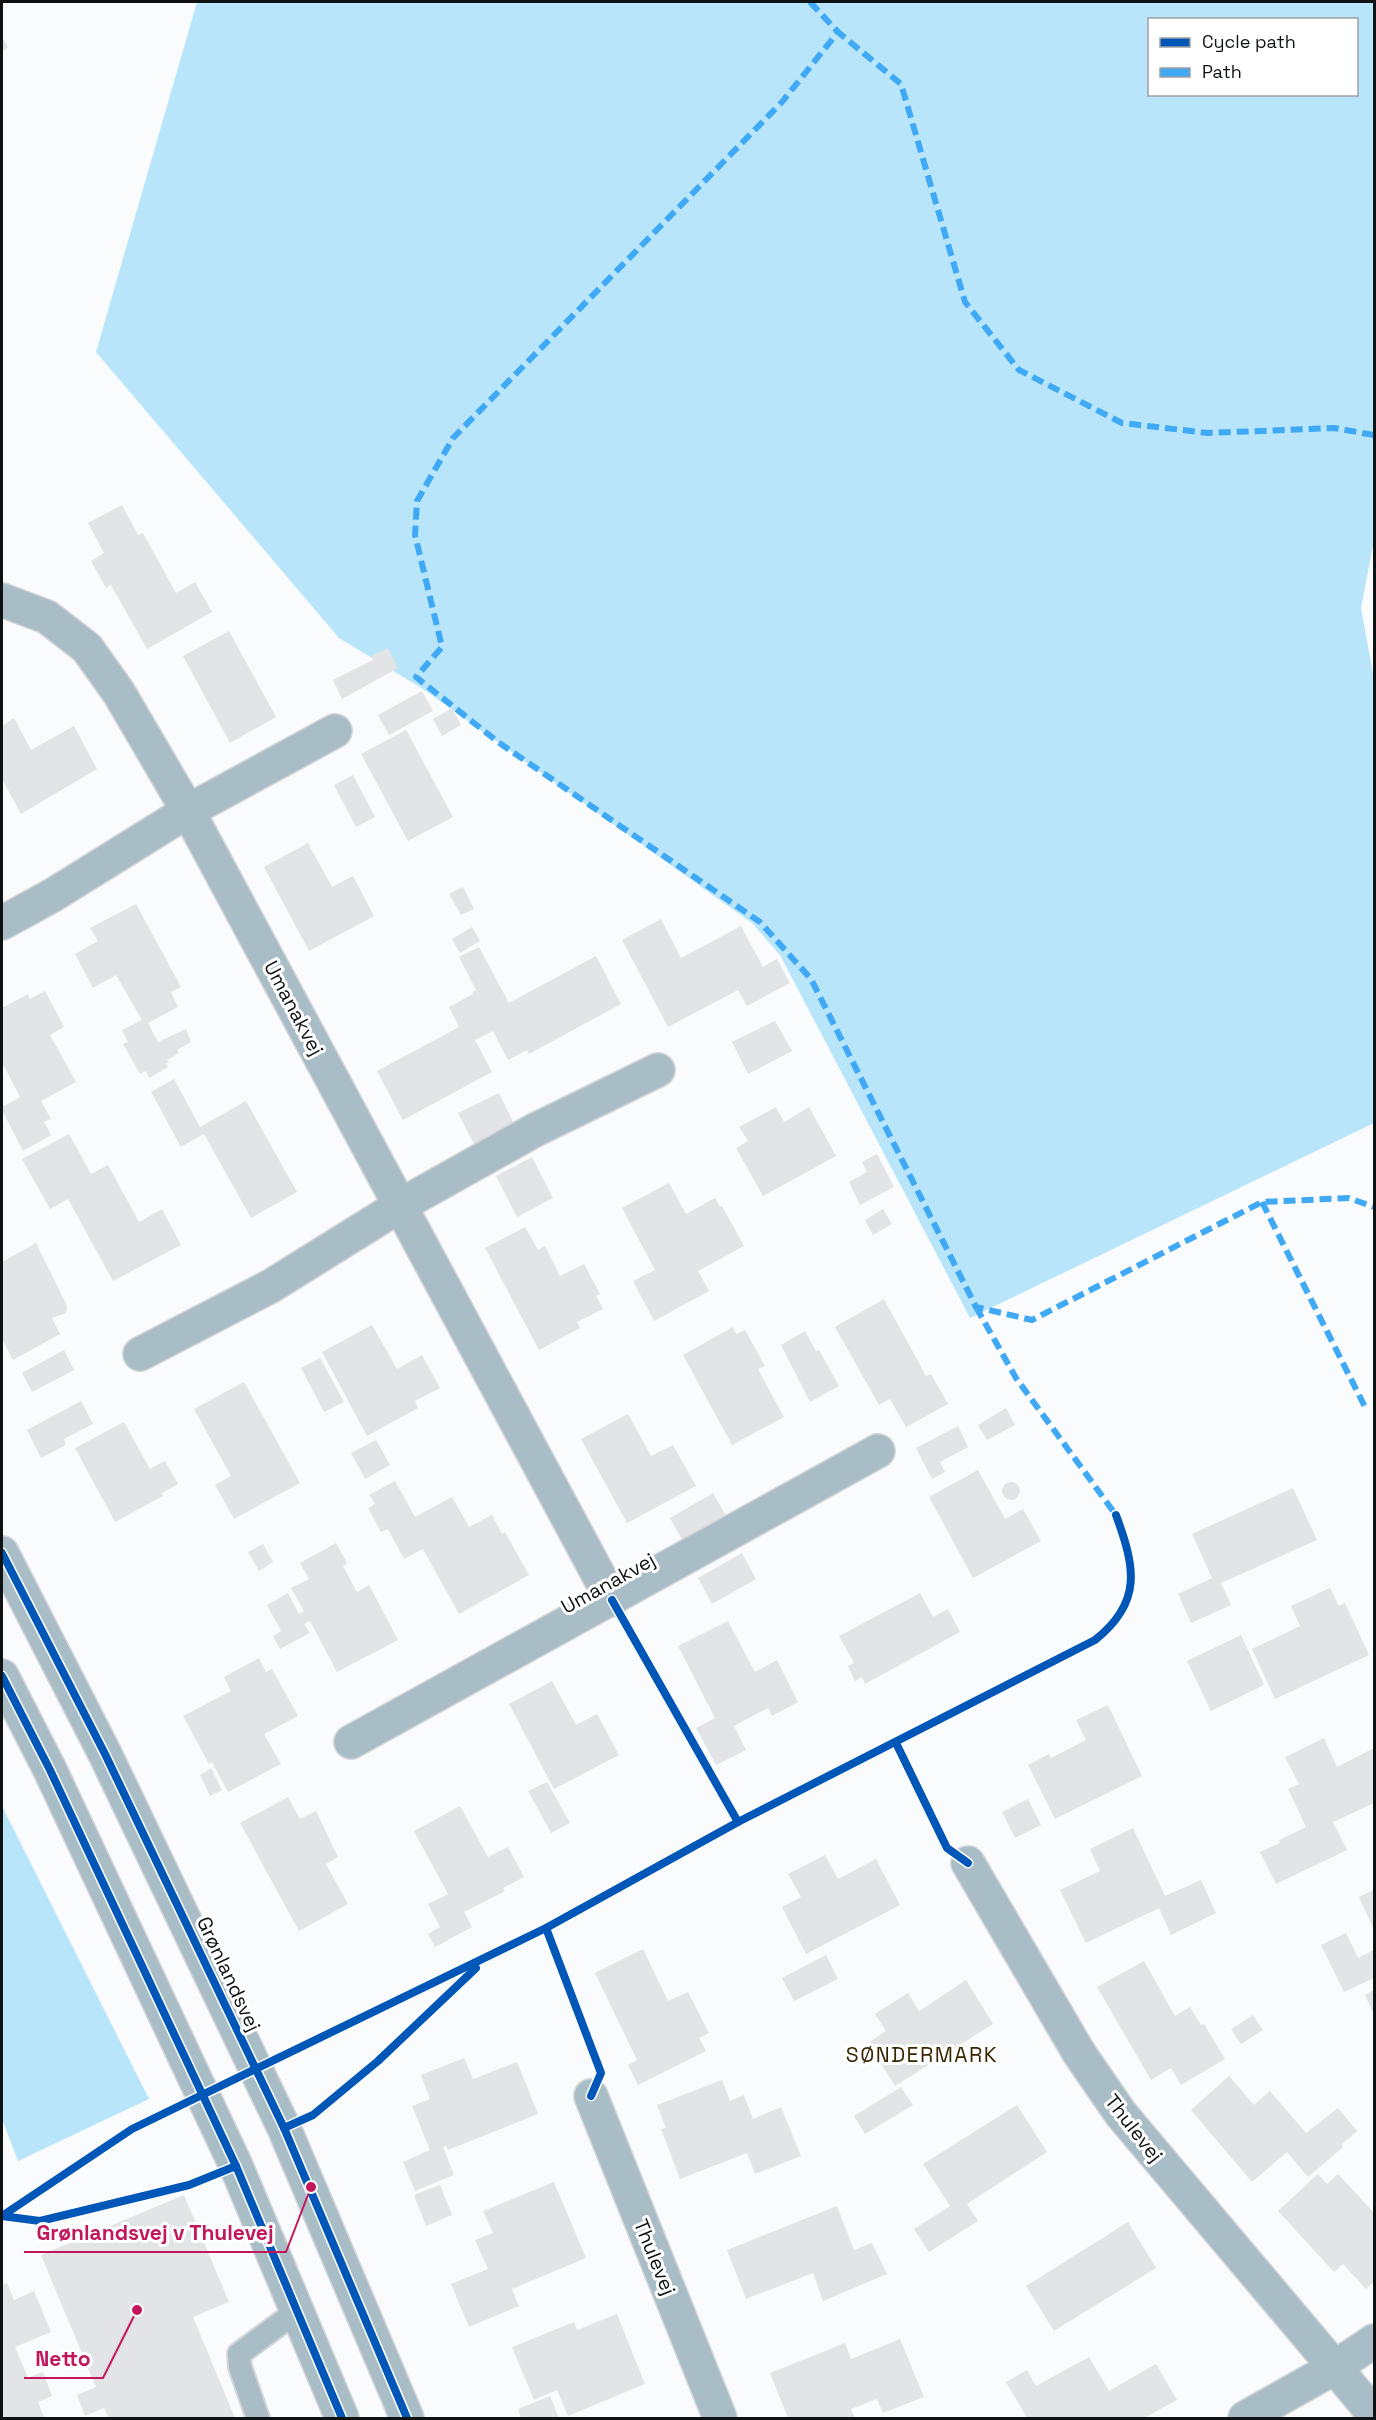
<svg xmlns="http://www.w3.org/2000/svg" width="1376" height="2420" font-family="'Space Grotesk',sans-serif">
	<rect width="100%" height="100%" fill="#f9fbfd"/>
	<g fill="#b9e5fa" fill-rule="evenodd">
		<path d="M197 2H1374V540L1361 608 1374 679V1123L970 1318 780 955 752 923 423 689 339 638 96 352ZM1150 20H1356V94H1150Z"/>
		<path d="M2 1806 149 2099 18 2161 2 2119Z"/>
	</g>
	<g fill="#e2e4e6">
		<path d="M2 37 8 47 2 52Z"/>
		<path d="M122 505 138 535 143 533 176 593 195 582 212 612 147 649 111 585 106 588 91 561 104 553 88 523Z"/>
		<path d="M229 631 276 717 230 743 183 656Z"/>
		<path d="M388 648 398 668 342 699 333 680 373 660 371 656Z"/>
		<path d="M422 691 433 711 389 735 378 715Z"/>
		<path d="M452 708 461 725 442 736 433 719Z"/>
		<path d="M14 718 31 750 74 726 97 769 21 814 2 779V726Z"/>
		<path d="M406 730 453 817 408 841 361 754Z"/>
		<path d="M353 775 375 817 356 827 334 785Z"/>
		<path d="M308 843 332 887 353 876 374 916 309 951 264 867Z"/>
		<path d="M463 887 474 909 461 915 449 894Z"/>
		<path d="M136 904 181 987 171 992 178 1007 148 1023 158 1042 186 1029 191 1042 177 1050 179 1053 167 1060 169 1062 166 1064 168 1067 149 1078 146 1071 140 1074 123 1044 128 1042 122 1030 142 1020 116 975 93 988 75 954 98 941 90 928Z"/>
		<path d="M661 919 681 958 741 926 763 967 777 959 790 983 747 1006 738 990 668 1027 622 940Z"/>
		<path d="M472 927 480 941 460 953 452 939Z"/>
		<path d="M479 947 509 1003 596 956 621 1004 529 1054 527 1050 508 1060 493 1031 475 1040 492 1072 403 1120 377 1071 459 1027 449 1007 473 994 472 993 476 990 459 957Z"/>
		<path d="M45 991 64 1027 50 1035 76 1082 41 1101 51 1119 44 1122 51 1135 23 1151 2 1110V1107L20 1097 2 1062V1008L28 994 30 999Z"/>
		<path d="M775 1021 792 1051 748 1074 732 1042Z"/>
		<path d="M174 1079 200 1127 246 1101 297 1192 251 1218 204 1134 181 1147 151 1092Z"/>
		<path d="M499 1093 514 1124 474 1144 458 1113Z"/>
		<path d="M776 1107 784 1122 809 1107 836 1156 763 1196 736 1148 748 1141 739 1127Z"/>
		<path d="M69 1134 91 1174 108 1165 139 1222 162 1209 181 1245 113 1281 68 1199 50 1209 22 1159Z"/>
		<path d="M877 1154 894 1187 860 1205 849 1182 867 1172 862 1162Z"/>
		<path d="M532 1157 553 1198 517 1217 496 1176Z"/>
		<path d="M669 1183 686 1214 715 1198 720 1207 722 1206 744 1246 698 1271 709 1291 654 1321 633 1281 655 1270 622 1208Z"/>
		<path d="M883 1209 892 1224 873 1235 865 1220Z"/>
		<path d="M525 1227 538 1250 545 1246 560 1276 584 1264 600 1294 596 1296 603 1309 577 1322 580 1328 539 1350 485 1248Z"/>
		<path d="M36 1243 67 1306 66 1313 52 1318 60 1334 13 1360 2 1339V1262Z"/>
		<path d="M884 1299 926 1376 931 1374 948 1404 906 1427 890 1399 879 1405 835 1327Z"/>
		<path d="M372 1325 397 1369 422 1355 440 1388 415 1401 418 1408 367 1436 322 1352Z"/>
		<path d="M733 1327 736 1334 745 1330 765 1366 758 1369 784 1417 732 1445 683 1355Z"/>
		<path d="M805 1331 816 1351 819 1350 839 1386 810 1402 781 1345Z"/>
		<path d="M64 1350 74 1370 32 1392 22 1373Z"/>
		<path d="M320 1358 344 1402 324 1412 301 1368Z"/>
		<path d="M244 1382 300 1483 234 1519 215 1485 231 1476 194 1409Z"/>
		<path d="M81 1401 93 1424 64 1439 66 1445 41 1458 27 1430Z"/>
		<path d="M1006 1408 1015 1425 987 1440 978 1425Z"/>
		<path d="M628 1414 651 1456 673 1445 696 1486 627 1523 581 1439Z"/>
		<path d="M124 1422 150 1469 165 1461 178 1484 162 1493 163 1496 115 1522 75 1448Z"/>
		<path d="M958 1426 968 1447 940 1462 945 1472 932 1479 916 1448Z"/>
		<path d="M376 1440 390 1465 365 1479 351 1453Z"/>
		<path d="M978 1470 1005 1519 1023 1509 1041 1541 973 1578 929 1497Z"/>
		<path d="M395 1481 415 1517 452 1497 469 1527 492 1515 502 1534 505 1532 529 1575 459 1614 423 1549 404 1559 388 1529 381 1532 368 1508 375 1504 369 1495Z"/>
		<circle cx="1011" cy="1491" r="9"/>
		<path d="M1293 1488 1317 1540 1221 1583 1231 1605 1191 1623 1178 1594 1212 1578 1192 1534Z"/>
		<path d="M713 1493 726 1516 683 1541 670 1518Z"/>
		<path d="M336 1543 347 1563 343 1566 357 1592 369 1585 398 1640 337 1672 310 1621 304 1624 310 1633 280 1649 273 1636 281 1631 267 1605 288 1593 299 1614 304 1611 291 1588 309 1579 300 1563Z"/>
		<path d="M263 1544 273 1562 259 1571 248 1552Z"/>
		<path d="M742 1553 756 1579 712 1604 698 1578Z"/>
		<path d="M1330 1588 1339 1606 1345 1603 1369 1655 1275 1699 1252 1649 1300 1626 1291 1606Z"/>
		<path d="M920 1593 933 1617 948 1609 960 1632 865 1684 862 1677 855 1681 848 1666 854 1663 839 1636Z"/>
		<path d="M728 1621 755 1672 777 1660 798 1702 772 1716 768 1708 734 1726 746 1750 716 1765 696 1728 715 1718 678 1646Z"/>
		<path d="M1241 1635 1264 1685 1211 1711 1187 1661Z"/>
		<path d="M259 1658 266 1672 272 1669 298 1716 264 1734 281 1764 228 1792 212 1762 209 1764 183 1716 231 1691 224 1677Z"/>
		<path d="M552 1681 576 1725 597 1714 619 1755 554 1789 509 1704Z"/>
		<path d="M1108 1705 1142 1776 1055 1819 1028 1765 1049 1754 1051 1758 1086 1740 1076 1720Z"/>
		<path d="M1324 1738 1337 1767 1374 1748V1803L1333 1822 1347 1850 1276 1884 1260 1852 1280 1843 1279 1840 1306 1827 1288 1789 1299 1784 1285 1757Z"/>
		<path d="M211 1768 222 1790 210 1796 200 1775Z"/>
		<path d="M547 1782 570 1823 551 1833 528 1791Z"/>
		<path d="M288 1797 300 1819 316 1811 338 1857 326 1864 348 1904 299 1931 240 1823Z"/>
		<path d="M1028 1799 1041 1825 1015 1838 1002 1812Z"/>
		<path d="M460 1806 488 1857 508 1847 524 1877 503 1888 505 1891 464 1912 472 1927 435 1947 428 1934 440 1927 428 1904 448 1894 414 1831Z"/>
		<path d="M1133 1828 1165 1896 1201 1880 1216 1913 1171 1935 1159 1908 1086 1943 1060 1890 1100 1871 1090 1849Z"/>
		<path d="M825 1855 838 1879 876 1859 900 1905 806 1954 782 1907 801 1897 788 1874Z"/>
		<path d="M1374 1890V1930L1359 1897Z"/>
		<path d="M1346 1933 1358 1958 1374 1950V1978L1344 1992 1321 1945Z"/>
		<path d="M643 1949 668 2001 688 1992 709 2033 699 2038 706 2051 638 2085 628 2065 637 2060 595 1973Z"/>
		<path d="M826 1955 838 1979 794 2001 782 1978Z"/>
		<path d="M1144 1961 1175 2016 1190 2007 1201 2025 1204 2024 1225 2059 1181 2085 1171 2068 1151 2080 1097 1987Z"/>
		<path d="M966 1980 993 2024 895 2086 868 2043 886 2031 875 2014 908 1993 919 2011Z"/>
		<path d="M1374 1990V2015L1365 1995Z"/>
		<path d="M1253 2015 1263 2030 1241 2044 1231 2029Z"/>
		<path d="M464 2058 473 2079 517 2062 538 2114 448 2150 446 2146 443 2147 454 2175 415 2191 403 2162 430 2150 412 2106 430 2099 421 2075Z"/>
		<path d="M1229 2076 1254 2105 1270 2091 1306 2133 1338 2108 1357 2131 1341 2145 1343 2147 1308 2177 1287 2152 1252 2182 1191 2110Z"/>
		<path d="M722 2080 730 2101 744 2095 753 2119 781 2107 801 2156 755 2174 747 2153 680 2179 661 2129 666 2128 657 2105Z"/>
		<path d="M901 2087 913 2105 865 2134 854 2116Z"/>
		<path d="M1017 2105 1047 2152 967 2204 978 2221 929 2252 914 2229 950 2206 923 2164Z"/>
		<path d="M1318 2174 1327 2184 1338 2174 1374 2213V2281L1366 2289 1343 2264 1334 2272 1278 2211Z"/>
		<path d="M554 2182 586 2258 512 2289 519 2306 469 2327 451 2284 488 2269 475 2240 493 2233 483 2211Z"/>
		<path d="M440 2185 452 2215 426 2226 414 2195Z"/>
		<path d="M184 2195 229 2302 193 2317 235 2418H109L104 2408 85 2416 77 2395 96 2387 41 2255Z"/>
		<path d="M837 2206 854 2250 872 2243 887 2274 823 2301 813 2273 746 2299 727 2250Z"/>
		<path d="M1128 2222 1156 2268 1054 2331 1026 2286Z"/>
		<path d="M7 2283 14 2300 34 2291 51 2332 15 2347 28 2378 43 2372 52 2396 38 2402 44 2417 39 2418H2V2285Z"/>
		<path d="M617 2314 645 2384 568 2416 557 2390 534 2400 512 2347 574 2322 577 2330Z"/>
		<path d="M900 2339 924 2397 883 2413 877 2399 851 2409 855 2418H788L770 2373 845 2343 851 2359Z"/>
		<path d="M1089 2357 1109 2391 1156 2364 1177 2400 1144 2418H1027L1006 2382 1027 2370 1036 2386Z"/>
		<path d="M550 2396 559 2418H521L518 2409Z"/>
	</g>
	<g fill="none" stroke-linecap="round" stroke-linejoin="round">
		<g stroke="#d4d6d7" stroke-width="26">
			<path id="service" d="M258 2418 240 2367 239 2354 297 2311"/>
		</g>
		<g stroke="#d4d6d7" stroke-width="36">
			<g id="minor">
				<path d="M2 600 47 617 87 648 119 693 188 811 612 1600"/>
				<path d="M2 923 53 895 188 811 335 731"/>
				<path d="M140 1354 271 1286 401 1205 535 1130 658 1070"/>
				<path d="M351 1742 878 1451"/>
				<path d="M968 1863 1079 2053 1121 2114 1374 2414"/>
				<path d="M591 2096 720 2418"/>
				<path d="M1245 2418 1334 2368 1374 2341"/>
			</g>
		</g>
		<g stroke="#d4d6d7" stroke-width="36">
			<g id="tertiary">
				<path d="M2 1553 105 1754 284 2128 407 2418"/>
				<path d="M2 1676 50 1770 236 2166 342 2418"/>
			</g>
		</g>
		<use href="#service" stroke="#a9bdc7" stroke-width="22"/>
		<use href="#minor" stroke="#a9bdc7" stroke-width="33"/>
		<use href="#tertiary" stroke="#a9bdc7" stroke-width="33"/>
		<g stroke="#3fa9f5" stroke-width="6" stroke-dasharray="12 6" stroke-linecap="butt">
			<path d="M810 2 838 32"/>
			<path d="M1374 435 1334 428 1208 433 1122 423 1019 370 965 302 901 84 838 32 782 102 453 438 417 501 415 535 442 647 416 677 498 742 760 922 811 979 976 1307 1032 1320 1262 1202 1349 1198 1374 1207"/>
			<path d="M1262 1202 1365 1407"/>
			<path d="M976 1307 1016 1378 1116 1515"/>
		</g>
		<g stroke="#fff" stroke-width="11">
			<g id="cycleway">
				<path d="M2 1553 105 1754 284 2128 407 2418"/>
				<path d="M612 1600 738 1822"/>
				<path d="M2 1676 50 1770 236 2166 342 2418"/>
				<path d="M896 1743 947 1848 968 1863"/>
				<path d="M546 1928 601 2073 591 2096"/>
				<path d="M284 2128 313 2115 378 2061 476 1968"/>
				<path d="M2 2216 132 2129 546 1928 738 1822 1095 1640C1143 1602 1135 1567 1116 1515"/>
				<path d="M2 2216 40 2221 189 2185 236 2166"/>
			</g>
		</g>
		<use href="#cycleway" stroke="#0057b8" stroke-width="8"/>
	</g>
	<g text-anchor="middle" stroke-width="6" stroke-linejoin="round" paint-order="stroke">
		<g font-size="20" fill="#0f1213" stroke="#fff">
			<text transform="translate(294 1008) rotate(62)" y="7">Umanakvej</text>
			<text transform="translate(608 1583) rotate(-29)" y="7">Umanakvej</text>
			<text transform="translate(229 1974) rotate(65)" y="7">Grønlandsvej</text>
			<text transform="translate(1134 2128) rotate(52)" y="7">Thulevej</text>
			<text transform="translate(655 2257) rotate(68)" y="7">Thulevej</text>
		</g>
		<g font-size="21" letter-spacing="1.5" fill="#392600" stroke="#fff">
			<text x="922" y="2062">SØNDERMARK</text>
		</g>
	</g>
	<path fill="none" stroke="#c2185b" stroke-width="2" d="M311 2187L286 2252H24M137 2310L103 2378H24"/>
	<g fill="#c2185b" stroke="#fff" stroke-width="2">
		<circle cx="311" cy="2187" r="6"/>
		<circle cx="137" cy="2310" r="6"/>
	</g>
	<g font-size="21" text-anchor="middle" font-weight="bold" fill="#c2185b" stroke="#fff" stroke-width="6" stroke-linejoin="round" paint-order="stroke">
		<text x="155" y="2240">Grønlandsvej v Thulevej</text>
		<text x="63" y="2366">Netto</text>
	</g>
	<rect width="1376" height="2420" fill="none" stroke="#0f1213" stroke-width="6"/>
	<rect x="1148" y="18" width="210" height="78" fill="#ffffff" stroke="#9fa0a1" stroke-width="1.5"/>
	<rect x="1160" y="38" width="30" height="9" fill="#0057b8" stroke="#9fa0a1" stroke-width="1.5"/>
	<text x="1202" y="48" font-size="18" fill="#0f1213">Cycle path</text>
	<rect x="1160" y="68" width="30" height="9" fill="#3fa9f5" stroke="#9fa0a1" stroke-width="1.5"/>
	<text x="1202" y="78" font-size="18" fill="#0f1213">Path</text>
</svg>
